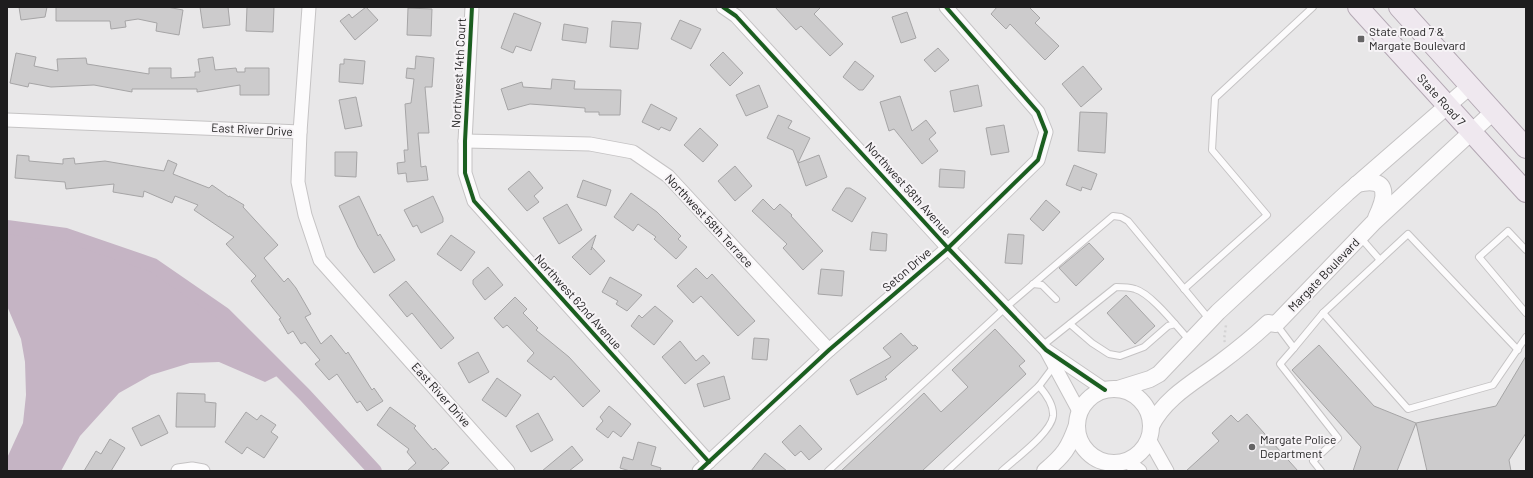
<svg xmlns="http://www.w3.org/2000/svg" width="1533" height="478" font-family="Barlow,sans-serif">
	<rect width="100%" height="100%" fill="#e8e7e8"/>
	<path fill="#c5b4c4" d="M7 227 66 235 153 265 224 314 283 373 265 382 219 362 190 363 151 375 119 393 80 436 61 471H7V458L23 423 26 395 25 362 21 339 7 306Z"/>
	<g fill="none" stroke-linecap="round" stroke-linejoin="round">
		<path stroke="#c5b4c4" stroke-width="14" d="M7 227 66 235 153 265 224 314 305 395 375 471"/>
	</g>
	<g fill="#cccbcc" stroke="#a6a5a6">
		<path d="M19 7H47L45 17 21 20Z"/>
		<path d="M56 7H167L183 10 179 35 156 31 157 23 138 19 125 21 126 27 111 29 110 21H56Z"/>
		<path d="M200 7H228L230 25 203 28Z"/>
		<path d="M247 7H274L273 32 246 31Z"/>
		<path d="M366 7 378 20 355 40 340 21 349 14 352 18Z"/>
		<path d="M775 7H821L814 14 843 44 830 56 801 26 796 30Z"/>
		<path d="M997 7H1029L1040 18 1035 23 1059 46 1045 60 1010 24 1006 29 991 14Z"/>
		<path d="M408 8 432 9 431 36 407 35Z"/>
		<path d="M907 12 916 38 901 43 892 17Z"/>
		<path d="M514 13 541 23 531 51 516 46 513 53 501 48Z"/>
		<path d="M680 20 701 29 691 49 671 39Z"/>
		<path d="M612 21 641 23 638 49 610 47Z"/>
		<path d="M564 24 588 28 586 43 562 40Z"/>
		<path d="M938 48 949 60 935 72 924 60Z"/>
		<path d="M723 52 743 73 730 86 710 65Z"/>
		<path d="M16 53 36 57 34 66 58 71 57 59 86 58 87 64 149 74V68H171V78L195 77V72H200L198 59 213 57 215 70 236 68 237 72H245V68H269V95H240V85L197 92V89H132V92L94 85 51 87 29 83 28 87 10 83Z"/>
		<path d="M416 56 434 58 432 87H425L429 133H418L421 167 426 166 428 180 407 182 406 173 398 174 397 163 405 162 404 150H408L405 104 411 103 414 79 406 78 407 68 415 69Z"/>
		<path d="M344 59 365 61 363 84 339 82 340 64H344Z"/>
		<path d="M855 61 874 76 863 90H859L843 77Z"/>
		<path d="M1083 66 1102 89 1081 107 1062 84Z"/>
		<path d="M552 79 575 81 574 89 621 90 620 115H599V112H585V108L530 104 508 110 501 89 522 82 523 87 551 89Z"/>
		<path d="M759 85 768 107 746 116 736 95Z"/>
		<path d="M978 85 982 106 954 112 950 91Z"/>
		<path d="M900 96 912 131 926 120 936 133 929 139 938 151 922 164 894 129 889 131 880 102Z"/>
		<path d="M356 97 362 126 345 129 339 100Z"/>
		<path d="M651 104 677 118 670 131 661 127 659 130 642 122Z"/>
		<path d="M1080 112 1107 113 1105 153 1078 151Z"/>
		<path d="M778 115 792 121 788 128 810 138 798 163 793 150 767 138Z"/>
		<path d="M1004 125 1009 152 991 155 986 128Z"/>
		<path d="M700 128 718 145 703 162 684 145Z"/>
		<path d="M335 152H357L356 177 335 176Z"/>
		<path d="M17 155 29 156V161L63 164V159L74 158 75 164 105 161 164 171 168 160 177 164 173 174 209 188 212 185 229 197V196L244 205 243 207 278 245 264 258 284 282 288 278 296 288 311 314 305 317 321 344 331 335 346 354 348 352 372 390 374 388 383 401 367 411 360 401 357 403 337 374 329 380 315 364 320 360 305 342 301 344 293 331 288 334 279 319 281 318 251 281 256 276 226 244 234 237 194 210 198 205 175 196 172 203 144 191 143 197 113 192 114 184 66 189 65 182 15 178Z"/>
		<path d="M819 155 827 177 806 186 798 163Z"/>
		<path d="M1074 165 1097 174 1091 190 1082 187 1081 191 1066 185Z"/>
		<path d="M735 166 752 186 735 201 718 181Z"/>
		<path d="M940 169 965 171 964 188 939 187Z"/>
		<path d="M529 171 543 188 534 196 539 202 527 211 508 189Z"/>
		<path d="M583 180 611 190 606 206 577 197Z"/>
		<path d="M846 188H850L866 198 852 222 832 210Z"/>
		<path d="M631 193 657 212 681 236 678 239 687 247 676 259 654 239 656 237 638 224 633 231 614 217Z"/>
		<path d="M359 196 378 236 380 234 395 260 374 273 358 247 339 206Z"/>
		<path d="M433 196 443 218V222L421 233 417 225 413 227 404 210Z"/>
		<path d="M763 199 774 210 780 204 792 215 791 216 823 251 803 270 783 248 787 244 752 211Z"/>
		<path d="M1046 200 1060 212 1043 231 1030 219Z"/>
		<path d="M567 204 582 230 559 244 543 218Z"/>
		<path d="M872 232 887 234 886 251 870 250Z"/>
		<path d="M1008 234 1024 235 1022 264 1005 263Z"/>
		<path d="M451 235 475 252 461 271 437 254Z"/>
		<path d="M596 235 591 250 592 247 605 261 590 275 572 257Z"/>
		<path d="M1089 243 1104 259 1076 286 1059 268Z"/>
		<path d="M488 267 503 285 485 300 473 284V280Z"/>
		<path d="M696 268 707 279 712 274 755 321 738 336 701 296 693 303 677 286Z"/>
		<path d="M821 269 844 271 842 296 818 294Z"/>
		<path d="M610 277 642 295 627 311 616 304 618 301 602 292Z"/>
		<path d="M406 281 454 338 441 349 412 313 407 317 389 295Z"/>
		<path d="M1126 295 1155 326 1135 344 1107 313Z"/>
		<path d="M515 297 527 309 523 313 538 328 536 330 569 357 600 391 583 407 554 376 551 380 527 361 534 353 507 325 503 328 494 318Z"/>
		<path d="M655 306 673 321 654 345 631 326 639 315 642 318Z"/>
		<path d="M995 329 1025 361 1019 366 1026 374 922 471H841L924 393 941 412 968 387 952 370Z"/>
		<path d="M901 333 913 346 915 345 918 348 885 377 887 379 857 395 850 380 891 357 883 348Z"/>
		<path d="M754 338 769 339 767 360 752 359Z"/>
		<path d="M680 341 696 361 703 355 710 363 685 384 662 357Z"/>
		<path d="M1319 345 1374 406 1416 423 1397 471H1353L1361 447 1292 370Z"/>
		<path d="M478 352 489 372 469 383 458 363Z"/>
		<path d="M1526 356V433L1509 460 1511 471H1427L1416 423 1496 406Z"/>
		<path d="M724 376 730 399 704 407 697 384Z"/>
		<path d="M497 378 521 395 506 417 482 400Z"/>
		<path d="M177 393 205 394V402L216 403 215 427H176Z"/>
		<path d="M609 406 631 424 621 437 613 431 608 438 596 429 603 421 600 417Z"/>
		<path d="M390 407 416 426 414 428 433 450 435 448 449 463 440 471H407L416 463 407 452 409 449 377 425Z"/>
		<path d="M246 412 257 420 261 415 276 425 271 432 278 437 264 458 247 447 242 454 225 442Z"/>
		<path d="M538 413 553 440 531 452 516 426Z"/>
		<path d="M1247 414 1298 471H1186L1219 441 1212 433 1231 415 1238 422Z"/>
		<path d="M159 415 168 433 141 446 132 428Z"/>
		<path d="M800 425 822 449 809 460 801 451 795 456 782 442Z"/>
		<path d="M110 439 125 448 111 471H84L96 451 101 454Z"/>
		<path d="M638 442 656 447 651 465 661 468 660 471H630L620 468 623 457 633 460Z"/>
		<path d="M572 446 583 460 569 471H542Z"/>
		<path d="M765 453 787 471H751Z"/>
	</g>
	<g fill="none" stroke-linecap="round" stroke-linejoin="round">
		<g stroke="#c5c3c4" stroke-width="8">
			<g id="service">
				<path d="M1360 237 1380 260"/>
				<path d="M1526 250 1508 231 1479 257 1526 313"/>
				<path d="M1033 284 1042 285 1056 299"/>
				<path d="M1184 289 1267 215 1212 150 1215 98 1313 7"/>
				<path d="M1323 313 1408 234 1518 350"/>
				<path d="M1070 324 1092 343 1109 354 1120 356 1144 347 1168 326 1175 324"/>
				<path d="M1276 324 1294 348 1280 364 1338 438 1313 461 1321 471"/>
				<path d="M1042 346 1116 287C1122 287 1129 287 1135 289 1152 294 1177 327 1190 341"/>
				<path d="M1294 348 1323 313 1408 409 1493 385 1526 337"/>
				<path d="M1039 386 1054 366"/>
				<path d="M828 471 1005 308 1113 216 1121 217 1128 221 1210 320"/>
				<path d="M947 471 1039 386C1046 394 1054 405 1053 416 1051 433 1015 459 1002 471"/>
			</g>
		</g>
		<g stroke="#c5c3c4" stroke-width="15">
			<g id="minor">
				<path d="M309 7 300 132 298 182 305 215 320 260 508 471"/>
				<path d="M472 7 465 141V173L474 201 709 462"/>
				<path d="M723 7 736 16 948 248 1046 350 1105 390"/>
				<path d="M7 120 300 132"/>
				<path d="M465 141 590 144 633 152 668 176 829 350"/>
				<path d="M1047 352 1080 413"/>
				<path d="M1149 439 1167 471"/>
				<path d="M1127 461 1140 471"/>
				<path d="M178 471 192 469 203 471"/>
				<path d="M699 471 829 350 948 248 1038 160 1046 132 1038 112 946 7"/>
			</g>
		</g>
		<g stroke="#c5c3c4" stroke-width="18">
			<g id="tertiary">
				<path d="M1357 184C1391 176 1386 197 1376 218"/>
				<path d="M1118 389 1150 379 1159 374 1218 312 1347 193 1470 86"/>
				<circle cx="1114" cy="426" r="37"/>
				<path d="M1151 426C1165 397 1196 381 1221 362 1237 350 1253 337 1268 323L1276 324 1373 223 1493 112"/>
				<path d="M1045 471C1064 455 1069 448 1077 425"/>
			</g>
		</g>
		<g stroke="#b3a7b3" stroke-width="22">
			<g id="primary">
				<path d="M1358 7 1526 192"/>
				<path d="M1399 7 1526 148"/>
			</g>
		</g>
		<path stroke="#d4d3d4" stroke-width="2.5" stroke-dasharray="2 3" stroke-linecap="butt" d="M1225 342 1224 340 1226 325"/>
		<use href="#service" stroke="#fcfbfc" stroke-width="6"/>
		<use href="#minor" stroke="#fcfbfc" stroke-width="13"/>
		<use href="#tertiary" stroke="#fcfbfc" stroke-width="16"/>
		<use href="#primary" stroke="#efe8ef" stroke-width="20"/>
		<g stroke="#f6f3f6" stroke-width="6">
			<g id="cycleway">
				<path d="M472 7 465 141V173L474 201 709 462"/>
				<path d="M723 7 736 16 948 248 1046 350 1105 390"/>
				<path d="M699 471 829 350 948 248 1038 160 1046 132 1038 112 946 7"/>
			</g>
		</g>
		<use href="#cycleway" stroke="#1b5e20" stroke-width="4"/>
	</g>
	<g fill="#656465" stroke="#f6f3f6" stroke-width="1.5">
		<rect x="1357" y="35" width="8" height="8" rx="2"/>
		<circle cx="1252" cy="447" r="4"/>
	</g>
	<g text-anchor="middle" stroke-width="4" stroke-linejoin="round" paint-order="stroke">
		<g font-size="12" fill="#1e1d1e" stroke="#f6f3f6" text-anchor="start">
			<text x="1369" y="36">State Road 7 &amp;<tspan x="1369" dy="14">Margate Boulevard</tspan></text>
			<text x="1260" y="444">Margate Police<tspan x="1260" dy="14">Department</tspan></text>
		</g>
		<g font-size="12" fill="#1e1d1e" stroke="#f6f3f6">
			<text transform="translate(459 73) rotate(-87)" y="4">Northwest 14th Court</text>
			<text transform="translate(1441 100) rotate(48)" y="4">State Road 7</text>
			<text transform="translate(252 130) rotate(3)" y="4">East River Drive</text>
			<text transform="translate(908 189) rotate(48)" y="4">Northwest 58th Avenue</text>
			<text transform="translate(709 221) rotate(47)" y="4">Northwest 58th Terrace</text>
			<text transform="translate(907 270) rotate(-41)" y="4">Seton Drive</text>
			<text transform="translate(1324 275) rotate(-46)" y="4">Margate Boulevard</text>
			<text transform="translate(578 302) rotate(48)" y="4">Northwest 62nd Avenue</text>
			<text transform="translate(441 395) rotate(48)" y="4">East River Drive</text>
		</g>
	</g>
	<rect width="1533" height="478" fill="none" stroke="#1e1d1e" stroke-width="16"/>
</svg>
